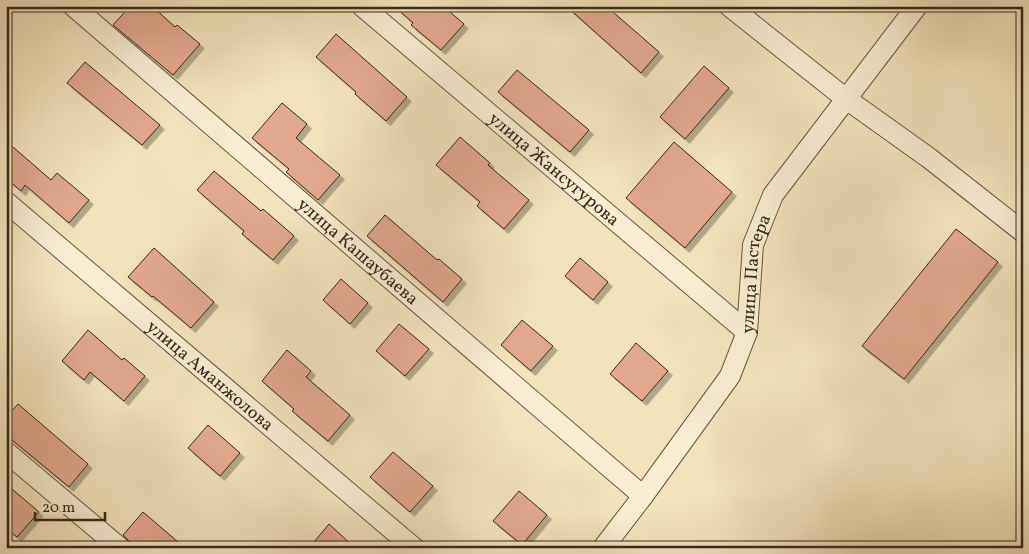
<svg xmlns="http://www.w3.org/2000/svg" width="1029" height="554" font-family="Vollkorn,serif">
	<defs>
		<filter id="shadow"><feDropShadow dx="4.5" dy="4.5" stdDeviation="0" flood-color="#0004"/></filter>
	</defs>
	<rect width="100%" height="100%" fill="#f2e3bc"/>
	<filter id="stains"><feTurbulence type="fractalNoise" baseFrequency=".004" numOctaves="4"/><feColorMatrix values="0 0 0 0 .2 0 0 0 0 .09 0 0 0 0 .02 0 0 0 .5 -.17"/></filter>
	<radialGradient id="worn" r=".72"><stop offset=".6" stop-color="#630" stop-opacity="0"/><stop offset="1" stop-color="#630" stop-opacity=".3"/></radialGradient>
	<g fill="#e2a88e" stroke="#372b1d" filter="url(#shadow)">
		<path d="M130 6H152L175 27 177 25 200 44 173 75 113 25Z"/>
		<path d="M394 6H443L464 24 441 50 411 25 413 23Z"/>
		<path d="M566 6H606L659 52 641 73Z"/>
		<path d="M336 34 407 97 386 121 355 94 356 92 316 57Z"/>
		<path d="M85 62 160 125 142 145 67 83Z"/>
		<path d="M704 66 729 88 685 139 660 117Z"/>
		<path d="M517 70 589 130 570 152 498 92Z"/>
		<path d="M282 103 307 124 296 138 340 175 318 200 286 172 289 169 252 138Z"/>
		<path d="M460 137 490 163 488 165 529 200 504 229 477 206 480 202 436 165Z"/>
		<path d="M6 141 51 180 57 173 89 200 69 223 25 185 21 191 6 178Z"/>
		<path d="M674 142 732 192 685 248 626 198Z"/>
		<path d="M214 171 261 211 263 209 294 236 273 260 242 234 244 231 197 190Z"/>
		<path d="M385 215 437 260 439 259 462 279 443 302 367 236Z"/>
		<path d="M956 229 998 262 904 379 862 346Z"/>
		<path d="M154 248 214 302 191 328 153 296 152 297 128 277Z"/>
		<path d="M580 258 608 282 593 300 565 276Z"/>
		<path d="M341 279 368 303 350 324 323 300Z"/>
		<path d="M522 320 553 346 531 371 501 345Z"/>
		<path d="M399 324 429 349 405 376 376 351Z"/>
		<path d="M88 330 122 360 124 358 145 376 124 401 90 372 84 380 62 361Z"/>
		<path d="M636 343 668 371 642 401 610 374Z"/>
		<path d="M287 350 311 371 306 377 350 415 328 441 292 411 294 409 262 381Z"/>
		<path d="M18 404 88 464 69 487 6 435V417Z"/>
		<path d="M208 425 240 453 220 476 188 448Z"/>
		<path d="M393 452 433 486 410 512 370 477Z"/>
		<path d="M6 484 39 512 17 537 6 528Z"/>
		<path d="M519 491 547 515 522 545 493 521Z"/>
		<path d="M143 512 185 548H137L130 542 123 535Z"/>
		<path d="M329 524 355 548H309Z"/>
	</g>
	<g fill="none" stroke-linecap="round" stroke-linejoin="round">
		<g stroke="#665945" stroke-width="22">
			<g id="street">
				<path id="s1" d="M73 6 643 496"/>
				<path id="s2" d="M362 6 747 332"/>
				<path d="M729 6 845 98 929 158 1023 232"/>
				<path id="s3" d="M6 202 414 548"/>
				<path d="M6 452 120 548"/>
				<path id="s4" d="M603 548 643 496 730 376 747 332 753 245 773 195 917 6"/>
			</g>
		</g>
		<use href="#street" stroke="#f7edd3" stroke-width="20"/>
	</g>
	<g text-anchor="middle" stroke-width="4.5" stroke-linejoin="round" paint-order="stroke">
		<g font-size="18" fill="#372b1d" stroke="#f7edd3">
			<text dy="6" stroke="none"><textPath href="#s2" startOffset="252">улица Жансугурова</textPath></text>
			<text dy="6" stroke="none"><textPath href="#s1" startOffset="376">улица Кашаубаева</textPath></text>
			<text dy="6" stroke="none"><textPath href="#s4" startOffset="320">улица Пастера</textPath></text>
			<text dy="6" stroke="none"><textPath href="#s3" startOffset="268">улица Аманжолова</textPath></text>
		</g>
	</g>
	<rect width="1029" height="554" fill="none" stroke="#f2e3bc" stroke-width="25"/>
	<rect x="8" y="8" width="1014" height="539" fill="none" stroke="#372b1d" stroke-width="2.5"/>
	<rect x="12" y="12" width="1004" height="529" fill="none" stroke="#372b1d"/>
	<path d="M35 512v8h70v-8" fill="none" stroke="#372b1d" stroke-width="2.5"/>
	<text x="42" y="512" font-size="15" fill="#372b1d" stroke="#f7edd3" stroke-width="4" paint-order="stroke">20 m</text>
	<rect width="100%" height="100%" filter="url(#stains)"/>
	<rect width="100%" height="100%" fill="url(#worn)"/>
</svg>
